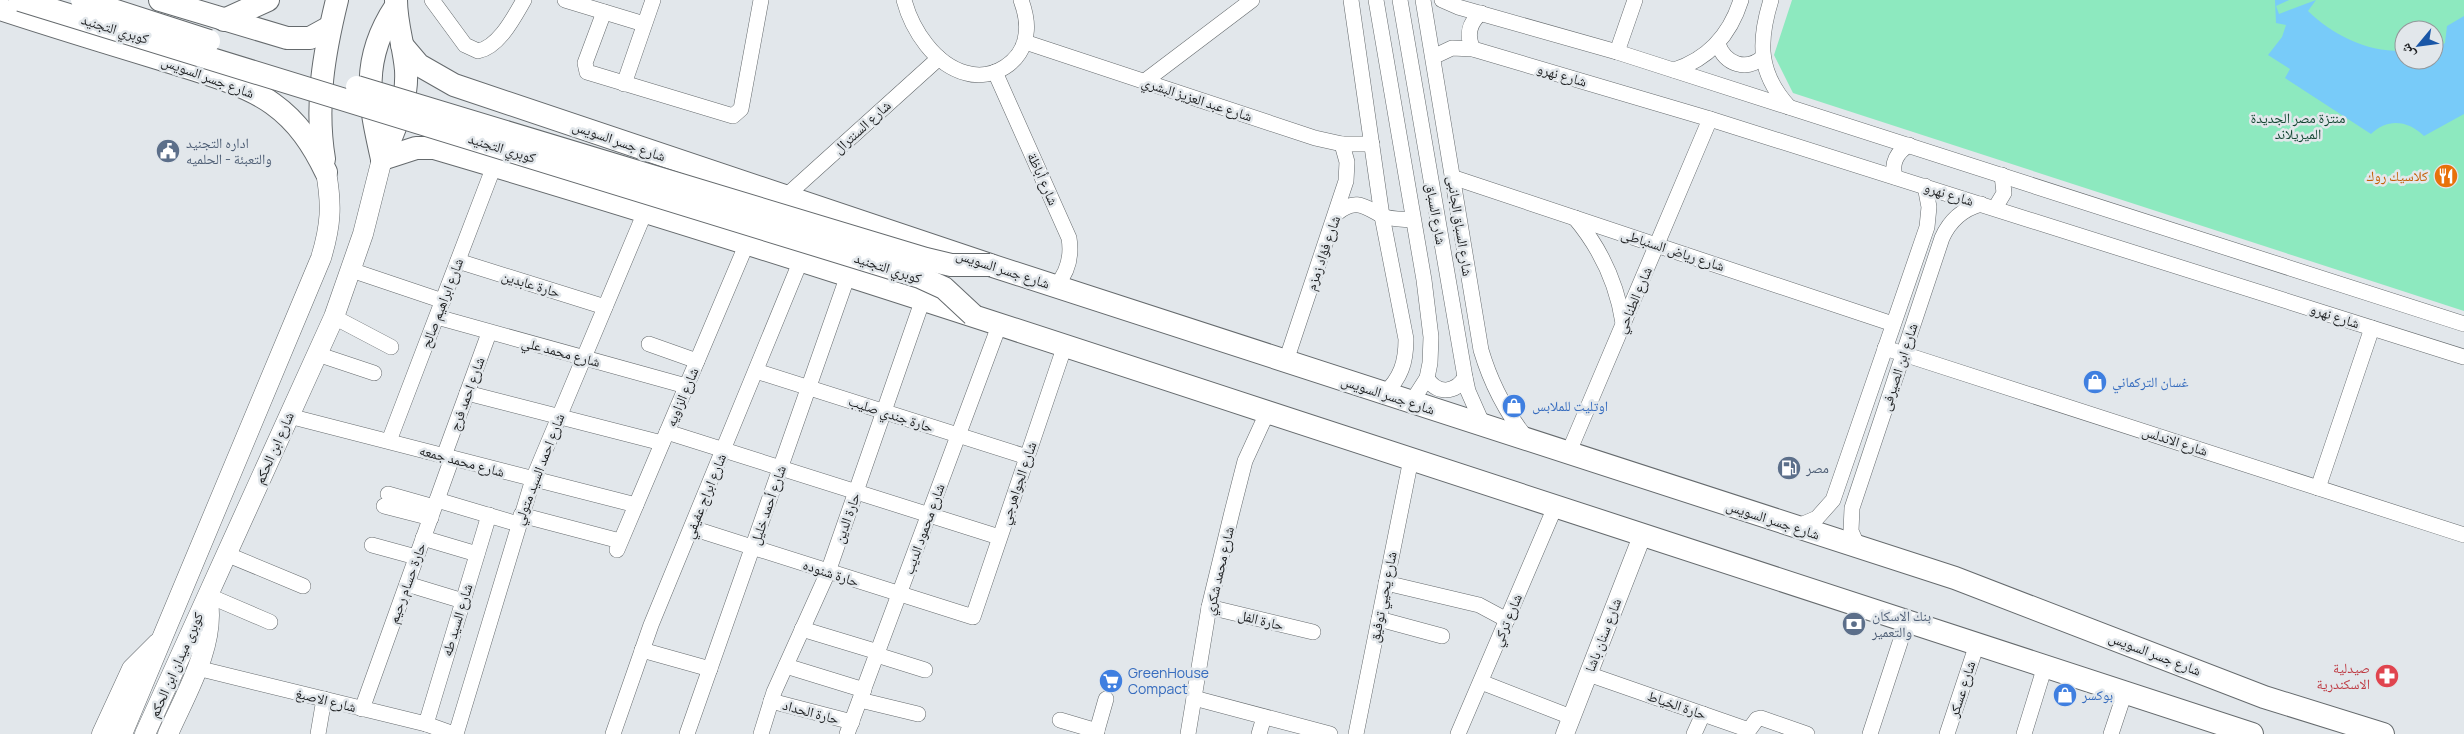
<svg xmlns="http://www.w3.org/2000/svg" width="2464" height="734" font-family="Manrope,'Noto Naskh Arabic',sans-serif">
	<rect width="100%" height="100%" fill="#e2e7eb"/>
	<path fill="#8de9bf" fill-rule="evenodd" d="M1792 0H2464V311L1793 93 1774 55ZM2404 30H2434V60H2404Z"/>
	<path fill="#78cbf9" d="M2275 0H2289L2276 6 2279 14 2316 0 2308 11C2334 36 2367 52 2404 51V60H2434V45L2436 49 2445 43 2447 26 2464 16V114L2424 136C2408 120 2387 118 2371 134L2285 78 2290 69 2268 55 2282 37 2286 25 2276 23Z"/>
	<g fill="none" stroke-linecap="round" stroke-linejoin="round">
		<g stroke="#656a6d" stroke-width="16">
			<g id="minor">
				<path d="M432 0 465 45 478 51C499 47 514 17 524 0"/>
				<path d="M565 0 644 24"/>
				<path d="M904 0C912 30 935 65 966 73 993 81 1023 62 1026 34 1028 22 1025 11 1021 0"/>
				<path d="M1351 0 1382 216 1406 339C1406 362 1401 378 1384 394"/>
				<path d="M1376 0 1424 280 1431 337 1430 363 1427 378 1411 403"/>
				<path d="M1400 0 1465 377 1468 391 1483 425"/>
				<path d="M1423 0 1481 350C1491 384 1505 411 1527 439"/>
				<path d="M1442 0 1458 7 1617 52 2464 324"/>
				<path d="M1771 0C1758 42 1758 73 1789 107"/>
				<path d="M604 12 585 63 587 72 733 116 741 109 761 0"/>
				<path d="M1025 42 1315 138 1342 144H1372"/>
				<path d="M1718 44C1725 64 1746 72 1763 57"/>
				<path d="M1473 49C1466 35 1469 23 1481 13"/>
				<path d="M1617 52 1635 0"/>
				<path d="M1433 57 1452 48 1473 49 1710 119 2464 357"/>
				<path d="M1674 70C1708 59 1730 35 1741 0"/>
				<path d="M995 72 1069 238C1072 256 1068 272 1056 286"/>
				<path d="M1145 81 1252 0"/>
				<path d="M624 84 653 0"/>
				<path d="M1452 177 1893 324"/>
				<path d="M1895 177C1891 163 1897 152 1909 145"/>
				<path d="M785 197 939 58"/>
				<path d="M1995 208 2004 193 2002 175"/>
				<path d="M1337 213C1355 198 1364 206 1381 215 1389 220 1404 219 1413 220"/>
				<path d="M1575 218C1601 249 1617 284 1623 323"/>
				<path d="M458 261 605 307"/>
				<path d="M351 270 443 301"/>
				<path d="M334 317 391 347"/>
				<path d="M437 317 686 386"/>
				<path d="M649 344 697 361"/>
				<path d="M1885 348 2464 535"/>
				<path d="M317 354 374 373"/>
				<path d="M1286 361 1346 181 1347 162 1342 144"/>
				<path d="M756 371 1027 457"/>
				<path d="M1427 378C1437 395 1456 393 1465 377"/>
				<path d="M467 393 662 443"/>
				<path d="M289 416 636 505"/>
				<path d="M667 432 999 537"/>
				<path d="M389 441 494 166"/>
				<path d="M1568 454 1710 119"/>
				<path d="M444 456 489 333"/>
				<path d="M2318 488 2372 328"/>
				<path d="M388 494 434 507"/>
				<path d="M437 500 518 524"/>
				<path d="M384 506 431 518"/>
				<path d="M521 515 620 541"/>
				<path d="M1796 527 1817 518 1833 500 1927 227 1929 207 1925 186"/>
				<path d="M692 528 973 617 1065 345"/>
				<path d="M423 538 477 554"/>
				<path d="M372 545 416 557"/>
				<path d="M1858 547 1851 531 1852 508 1942 238C1950 220 1963 209 1981 204"/>
				<path d="M617 550 747 243"/>
				<path d="M226 554 303 586"/>
				<path d="M1386 583 1479 605 1507 620"/>
				<path d="M407 584 463 601"/>
				<path d="M207 595 270 622"/>
				<path d="M1209 607 1313 632"/>
				<path d="M1379 619 1442 636"/>
				<path d="M802 629 878 652"/>
				<path d="M642 650 710 669"/>
				<path d="M877 655 925 670"/>
				<path d="M786 666 864 690"/>
				<path d="M197 668 426 724 454 734"/>
				<path d="M1588 674 1749 730 1757 719 1761 718 1807 734"/>
				<path d="M1481 682 1571 717"/>
				<path d="M1194 698 1330 734"/>
				<path d="M860 700 918 714"/>
				<path d="M771 701 852 722"/>
				<path d="M362 709 452 458"/>
				<path d="M1060 720 1097 731"/>
				<path d="M426 724 489 515"/>
				<path d="M318 734 324 699"/>
				<path d="M456 734 533 479 645 212"/>
				<path d="M613 734 651 625 801 260"/>
				<path d="M687 734 848 275"/>
				<path d="M761 734 774 692 828 572 923 299"/>
				<path d="M847 734 1000 323"/>
				<path d="M1096 734 1106 699"/>
				<path d="M1188 734 1209 607 1232 512 1245 461 1267 413"/>
				<path d="M1259 734 1264 717"/>
				<path d="M1356 734 1411 459"/>
				<path d="M1458 734 1555 507"/>
				<path d="M1694 734 1703 714"/>
				<path d="M1870 734 1907 621"/>
				<path d="M1947 734 1977 644"/>
				<path d="M2024 734 2045 666"/>
				<path d="M2111 734 2125 692"/>
			</g>
		</g>
		<g stroke="#656a6d" stroke-width="19">
			<path id="tertiary" d="M1565 734 1642 536"/>
		</g>
		<g stroke="#656a6d" stroke-width="21">
			<g id="secondary">
				<path d="M102 734 132 669 158 643"/>
				<path d="M122 734 321 258C331 225 332 205 326 172"/>
				<path d="M145 734 334 317 363 234 382 159"/>
				<path d="M168 734C185 695 215 646 208 602"/>
			</g>
		</g>
		<g stroke="#656a6d" stroke-width="24">
			<g id="primary">
				<path d="M160 0 287 38H310L330 27"/>
				<path d="M0 9C52 26 104 42 157 58 191 69 245 83 273 104 298 122 313 145 326 172"/>
				<path d="M224 20 268 0"/>
				<path d="M402 45 419 65 454 85 990 265 1955 578 2264 697 2383 734"/>
				<path d="M324 159C315 104 324 53 337 0"/>
				<path d="M382 159 416 148H434C713 230 990 321 1267 412 1595 521 1924 626 2252 734"/>
				<path d="M382 159C394 130 408 103 406 70 404 46 396 24 396 0"/>
				<path d="M382 159C369 101 360 60 396 6"/>
			</g>
		</g>
		<use href="#minor" stroke="#fff" stroke-width="15"/>
		<use href="#tertiary" stroke="#fff" stroke-width="18"/>
		<use href="#secondary" stroke="#fff" stroke-width="20"/>
		<use href="#primary" stroke="#fff" stroke-width="22"/>
		<g stroke="#656a6d" stroke-width="24" stroke-linecap="butt">
			<g id="primary-bridge">
				<path d="M20 0 920 277 944 288 973 315"/>
				<path d="M82 0 209 41"/>
				<path d="M357 87 926 259 951 265H990"/>
			</g>
		</g>
		<use href="#primary-bridge" stroke="#fff" stroke-width="22"/>
	</g>
	<defs>
		<g id="civic-disc" transform="scale(1.25)"><circle r="9.5" fill="#5c6f8a" stroke="#e2e7eb"/><path d="M-.6-6.5H3V-4.5H.6V-3L4-1V1h2V6H-6V1h2V-1L-.6-3ZM-1.2 2.5V6h2.4V2.5Z" fill="#fff"/></g>
		<g id="restaurant-disc" transform="scale(1.25)"><circle r="9.5" fill="#e8710a" stroke="#e2e7eb"/><path d="M-5-6h1v4h1v-4h1v4h1v-4h1v5L-1.5 .5V6h-2V.5L-5-1ZM5-6V6H3V1.5H1.5Q1.5-4 5-6Z" fill="#fff"/></g>
		<g id="shop-disc" transform="scale(1.25)"><circle r="9.5" fill="#3f7fe0" stroke="#e2e7eb"/><path d="M-5-2.5h2.3a2.7 3.5 0 0 1 5.4 0H5L5.5 6h-11ZM-1.5-2.5h3a1.5 2.3 0 0 0-3 0Z" fill="#fff"/></g>
		<g id="fuel-disc" transform="scale(1.25)"><circle r="9.5" fill="#5c6f8a" stroke="#e2e7eb"/><path d="M-5.5-6h7V0h2V4h1.3V-2.5L3-4.5l.8-.8L6-3V5H2.5V1h-1V6h-7ZM-4.2-4.7v3.2H.2V-4.7Z" fill="#fff"/></g>
		<g id="bank-disc" transform="scale(1.25)"><circle r="9.5" fill="#5c6f8a" stroke="#e2e7eb"/><path d="M-6-4H6V4H-6ZM0-2.3a2.3 2.3 0 1 0 0 4.6a2.3 2.3 0 1 0 0-4.6Z" fill="#fff"/></g>
		<g id="pharmacy-disc" transform="scale(1.25)"><circle r="9.5" fill="#e0444e" stroke="#e2e7eb"/><path d="M-2-6h4v4h4v4h-4v4h-4v-4h-4v-4h4Z" fill="#fff"/></g>
		<g id="supermarket-disc" transform="scale(1.25)"><circle r="9.5" fill="#3f7fe0" stroke="#e2e7eb"/><path d="M-6-5.5h2.5l.6 2H6L4.5 2H-2.5L-4.4-4H-6ZM-1.5 3.2a1.3 1.3 0 1 0 .1 0ZM3 3.2a1.3 1.3 0 1 0 .1 0Z" fill="#fff"/></g>
	</defs>
	<g fill-rule="evenodd">
		<use href="#civic-disc" x="168" y="151"/>
		<use href="#restaurant-disc" x="2446" y="176"/>
		<use href="#shop-disc" x="2095" y="382"/>
		<use href="#shop-disc" x="1514" y="406"/>
		<use href="#fuel-disc" x="1789" y="468"/>
		<use href="#bank-disc" x="1854" y="624"/>
		<use href="#pharmacy-disc" x="2387" y="676"/>
		<use href="#supermarket-disc" x="1111" y="681"/>
		<use href="#shop-disc" x="2065" y="695"/>
	</g>
	<g text-anchor="middle" stroke-width="5" stroke-linejoin="round" paint-order="stroke">
		<g font-size="14" fill="#202224" stroke="#e2e7eb">
			<text transform="translate(115 29) rotate(17)" y="5">كوبري التجنيد</text>
			<text transform="translate(1562 75) rotate(16)" y="5">شارع نهرو</text>
			<text transform="translate(208 77) rotate(20)" y="5">شارع جسر السويس</text>
			<text transform="translate(1197 99) rotate(18)" y="5">شارع عبد العزيز البشري</text>
			<text transform="translate(862 127) rotate(-42)" y="5">شارع السنترال</text>
			<text transform="translate(619 141) rotate(19)" y="5">شارع جسر السويس</text>
			<text transform="translate(502 148) rotate(17)" y="5">كوبري التجنيد</text>
			<text transform="translate(1043 179) rotate(66)" y="5">شارع أباظة</text>
			<text transform="translate(1949 194) rotate(17)" y="5">شارع نهرو</text>
			<text transform="translate(1436 214) rotate(80)" y="5">شارع السباق</text>
			<text transform="translate(1460 226) rotate(81)" y="5">شارع السباق الجانبى</text>
			<text transform="translate(1673 250) rotate(18)" y="5">شارع رياض السنباطى</text>
			<text transform="translate(1323 253) rotate(-71)" y="5">شارع فؤاد زمزم</text>
			<text transform="translate(888 268) rotate(18)" y="5">كوبري التجنيد</text>
			<text transform="translate(1003 269) rotate(18)" y="5">شارع جسر السويس</text>
			<text transform="translate(531 284) rotate(17)" y="5">حارة عابدين</text>
			<text transform="translate(1634 300) rotate(-67)" y="5">شارع الطناحي</text>
			<text transform="translate(442 303) rotate(-69)" y="5">شارع ابراهيم صالح</text>
			<text transform="translate(2335 316) rotate(18)" y="5">شارع نهرو</text>
			<text transform="translate(561 352) rotate(15)" y="5">شارع محمد علي</text>
			<text transform="translate(1899 367) rotate(-72)" y="5">شارع ابن الصيرفى</text>
			<text transform="translate(467 394) rotate(-70)" y="5">شارع احمد فرج</text>
			<text transform="translate(1388 395) rotate(18)" y="5">شارع جسر السويس</text>
			<text transform="translate(682 397) rotate(-67)" y="5">شارع الزاويه</text>
			<text transform="translate(891 414) rotate(18)" y="5">حارة جندي صليب</text>
			<text transform="translate(2175 441) rotate(18)" y="5">شارع الاندلس</text>
			<text transform="translate(274 448) rotate(-66)" y="5">شارع ابن الحكم</text>
			<text transform="translate(462 461) rotate(15)" y="5">شارع محمد جمعه</text>
			<text transform="translate(539 469) rotate(-69)" y="5">شارع احمد السيد متولي</text>
			<text transform="translate(1018 483) rotate(-71)" y="5">شارع الجواهرجي</text>
			<text transform="translate(705 496) rotate(-68)" y="5">شارع ابراج عفيفي</text>
			<text transform="translate(768 505) rotate(-71)" y="5">شارع أحمد خليل</text>
			<text transform="translate(847 518) rotate(-71)" y="5">حارة الدين</text>
			<text transform="translate(1773 520) rotate(18)" y="5">شارع جسر السويس</text>
			<text transform="translate(924 529) rotate(-70)" y="5">شارع محمود الديب</text>
			<text transform="translate(1219 571) rotate(-77)" y="5">شارع محمد شكري</text>
			<text transform="translate(831 573) rotate(18)" y="5">حارة شنوده</text>
			<text transform="translate(407 583) rotate(-70)" y="5">حارة حسام رحيم</text>
			<text transform="translate(1383 597) rotate(-79)" y="5">شارع يحيي توفيق</text>
			<text transform="translate(457 620) rotate(-73)" y="5">شارع السيد طه</text>
			<text transform="translate(1261 620) rotate(14)" y="5">حارة الفل</text>
			<text transform="translate(1507 620) rotate(-67)" y="5">شارع تركي</text>
			<text transform="translate(1603 635) rotate(-69)" y="5">شارع سنان باشا</text>
			<text transform="translate(2155 654) rotate(21)" y="5">شارع جسر السويس</text>
			<text transform="translate(176 665) rotate(-66)" y="5">كوبرى ميدان ابن الحكم</text>
			<text transform="translate(1962 689) rotate(-72)" y="5">شارع عسكر</text>
			<text transform="translate(326 700) rotate(14)" y="5">شارع الاصبغ</text>
			<text transform="translate(1677 705) rotate(19)" y="5">حارة الخياط</text>
			<text transform="translate(811 712) rotate(15)" y="5">حارة الحداد</text>
		</g>
		<g font-size="14" fill="#124531" stroke="#e2e7eb">
			<text x="2298" y="123">منتزة مصر الجديدة<tspan x="2298" dy="16">الميريلاند</tspan></text>
		</g>
		<g font-size="14" fill="#4e5e75" stroke="#e2e7eb" text-anchor="start">
			<text x="186" y="148">اداره التجنيد<tspan x="186" dy="16">والتعبئة - الحلميه</tspan></text>
			<text x="1806" y="473">مصر</text>
			<text x="1872" y="621">بنك الاسكان<tspan x="1872" dy="16">والتعمير</tspan></text>
		</g>
		<g font-size="14" fill="#c56008" stroke="#e2e7eb" text-anchor="end">
			<text x="2428" y="181">كلاسيك روك</text>
		</g>
		<g font-size="14" fill="#366cbe" stroke="#e2e7eb" text-anchor="start">
			<text x="2112" y="387">غسان التركماني</text>
			<text x="1532" y="411">اوتليت للملابس</text>
			<text x="1128" y="678">GreenHouse<tspan x="1128" dy="16">Compact</tspan></text>
			<text x="2082" y="700">بوكسر</text>
		</g>
		<g font-size="14" fill="#be3a42" stroke="#e2e7eb" text-anchor="end">
			<text x="2370" y="673">صيدلية<tspan x="2370" dy="16">الاسكندرية</tspan></text>
		</g>
	</g>
	<g transform="translate(2419 45) rotate(241)"><circle r="24" fill="#e2e7eb" stroke="#94989b"/>
	<path d="M0-4L9 19L0 12L-9 19Z" fill="#1956a7"/>
	<text y="-8" font-size="14" font-weight="bold" text-anchor="middle" fill="#202224">ش</text>
	</g>
</svg>
